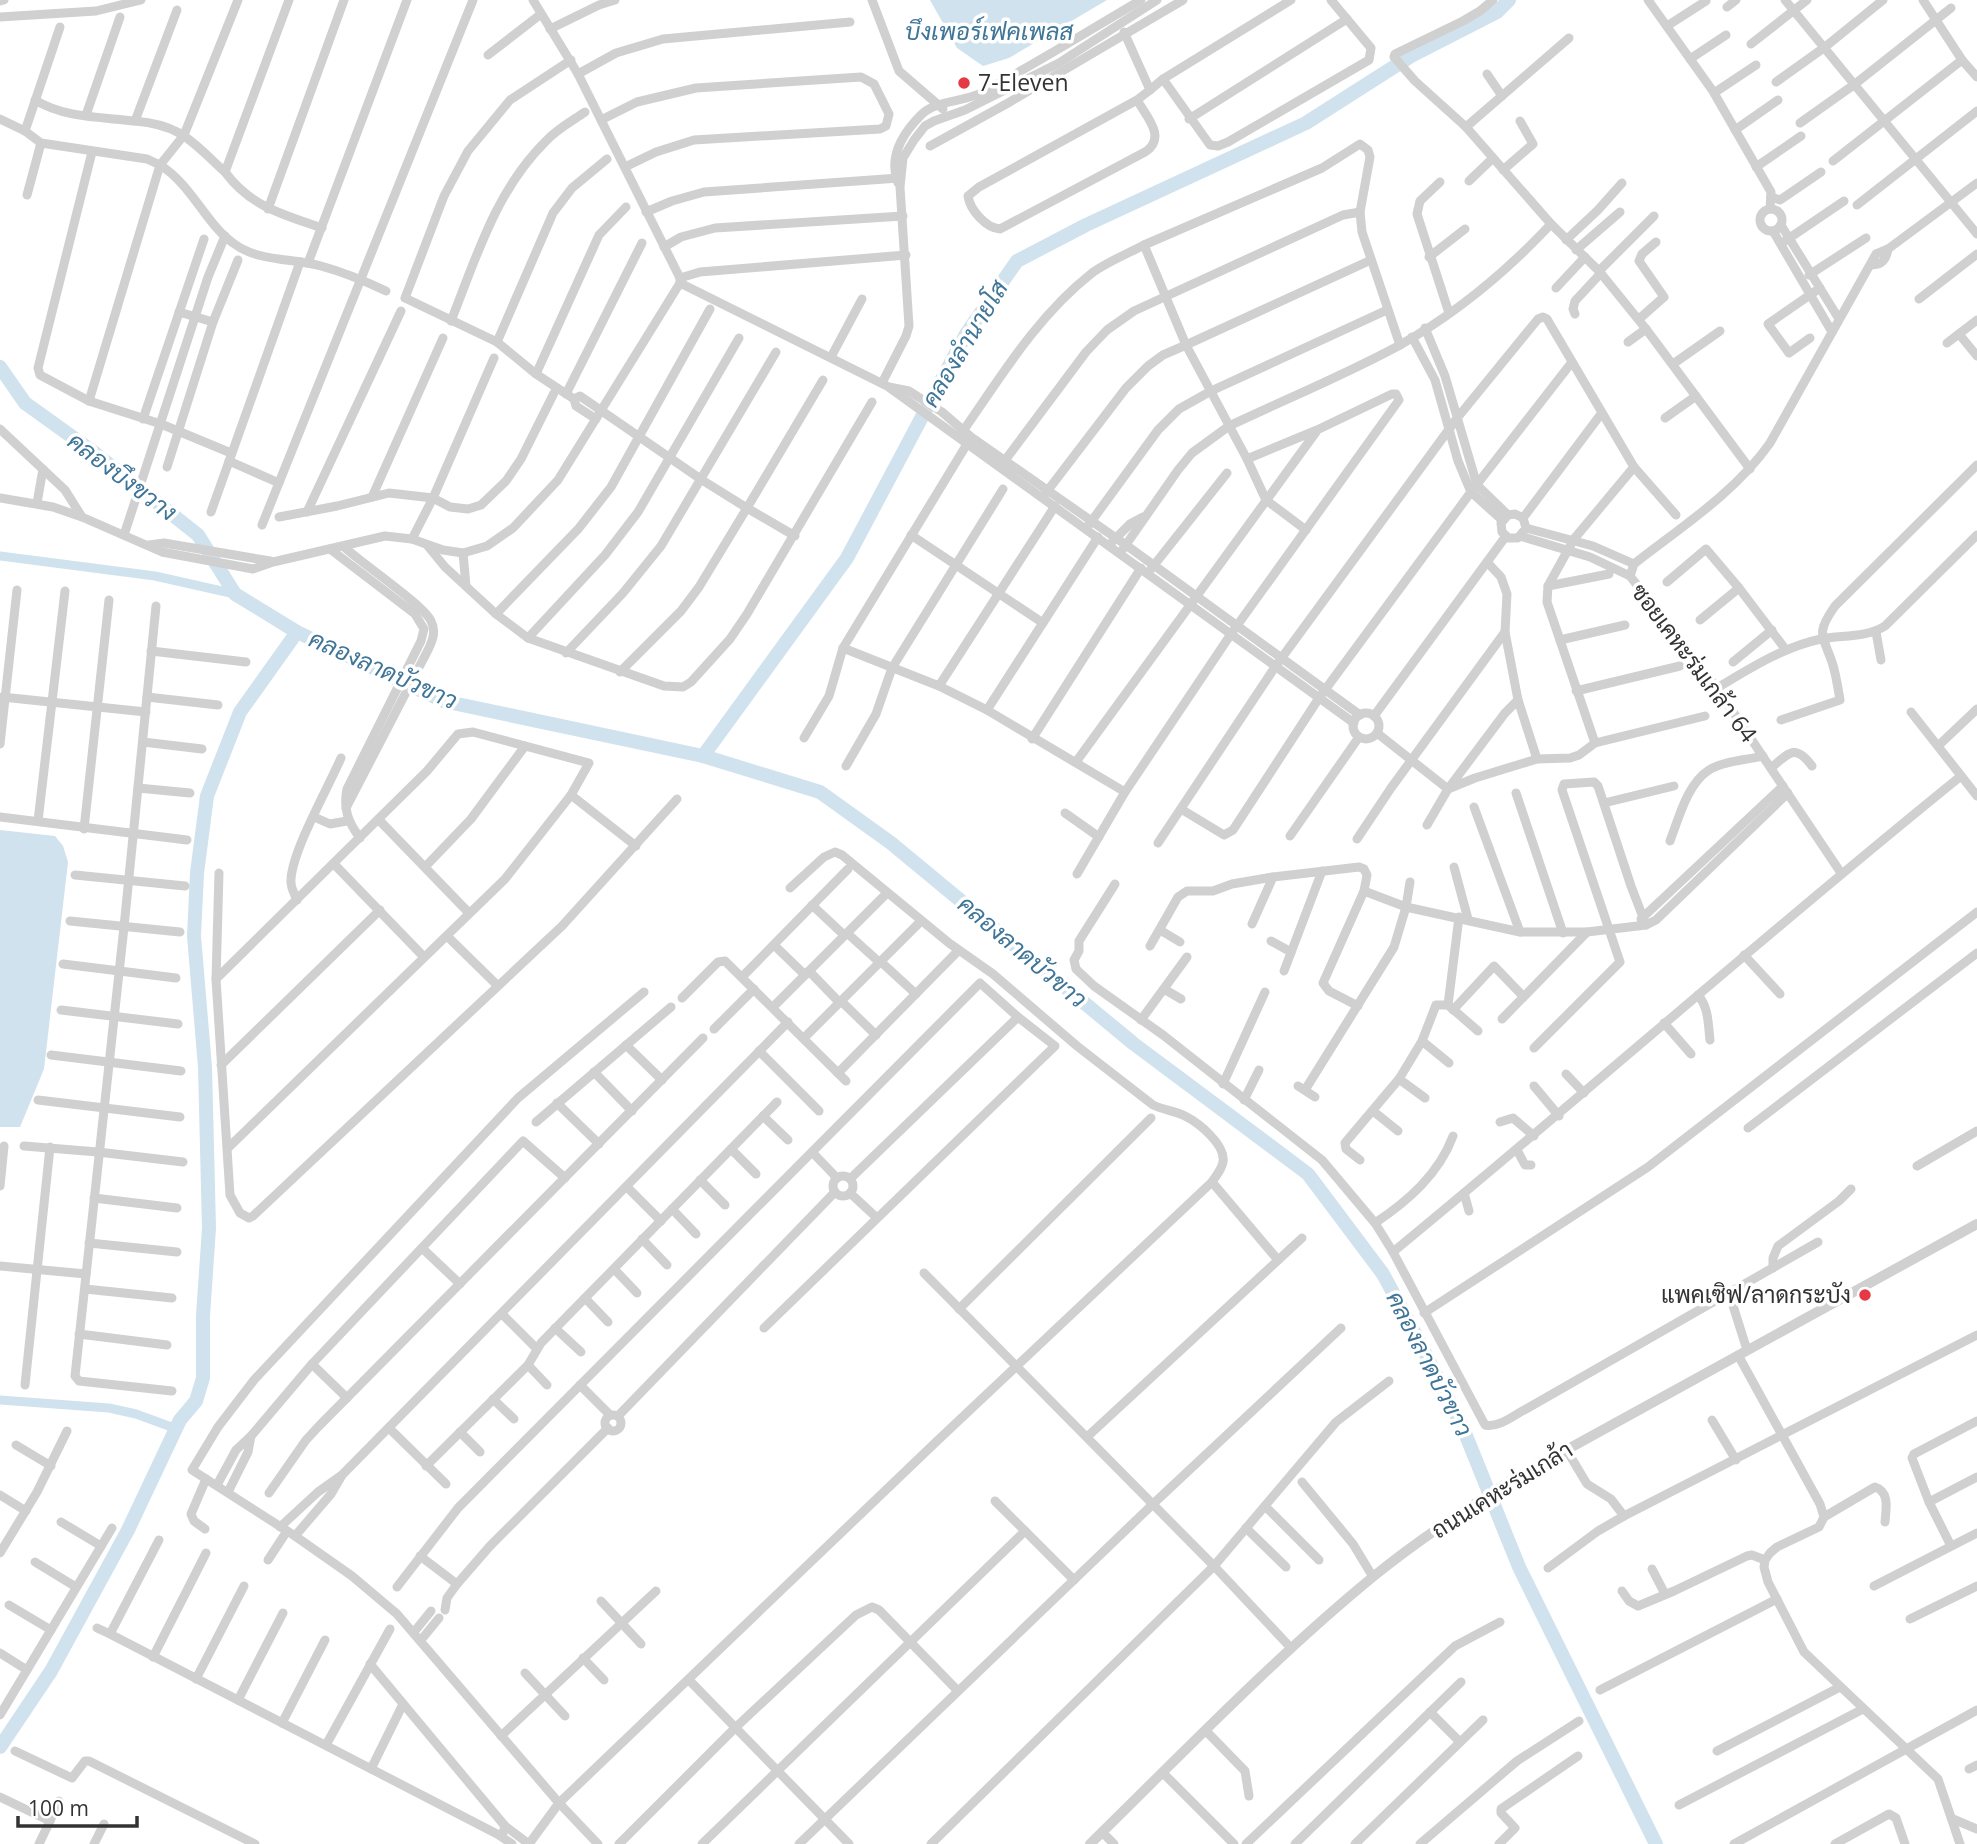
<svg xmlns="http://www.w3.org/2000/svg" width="1977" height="1844" font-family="'Open Sans',Sarabun,sans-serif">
	<rect width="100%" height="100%" fill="#fff"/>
	<g fill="#cfe2ee">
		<path d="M930 0H1107L1009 58 983 66 957 48Z"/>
		<path d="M0 830 55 836 63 846 68 862 44 1069 20 1127H0Z"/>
	</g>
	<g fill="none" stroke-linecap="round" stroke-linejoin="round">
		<g stroke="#cfe2ee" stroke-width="9">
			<path d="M0 556 155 576 235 594"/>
			<path d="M0 1400 109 1408 136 1414 177 1429"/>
		</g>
		<g stroke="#cfe2ee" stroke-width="14">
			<path d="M0 367 25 403 96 454 198 535 235 594 297 632 443 701 703 756 820 792 891 843 1134 1044 1308 1174 1383 1274 1418 1339 1463 1428 1519 1567 1656 1844"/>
			<path d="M703 756 847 558 966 334 1017 261 1086 225 1306 123 1411 56 1497 12 1509 0"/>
			<path d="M0 1747 51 1671 128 1530 180 1420 196 1401 203 1378V1316L209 1228 205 1067 194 936 197 873 207 796 240 712 297 632"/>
		</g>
		<g stroke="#d0d0d0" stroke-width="9">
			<path d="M533 0 578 74 680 278"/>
			<path d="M872 0 899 71 943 109"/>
			<path d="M1493 0 1480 11 1463 21 1395 54 1394 57 1415 81 1466 127 1551 224 1599 271 1646 329 1750 469"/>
			<path d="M1648 0 1715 94"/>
			<path d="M1785 0 1977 234"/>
			<path d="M1923 0 1962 60 1977 77"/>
			<path d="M0 1 4 0"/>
			<path d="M1727 7 1736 0"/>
			<path d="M0 17 96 11 141 0"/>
			<path d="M1667 26 1706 1"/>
			<path d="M550 29 599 5 615 0"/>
			<path d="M1124 32 1150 90 1163 79 1291 0"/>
			<path d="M1751 44 1807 0"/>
			<path d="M488 55 541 14"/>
			<path d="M1690 59 1726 35"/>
			<path d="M571 60 510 100 468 151 444 196 405 298 497 342 536 374 574 399 576 406 596 419"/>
			<path d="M1756 65 1714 93 1771 192 1770 209"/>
			<path d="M578 74 616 53 663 39 850 22"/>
			<path d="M1487 74 1502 96"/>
			<path d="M1163 79 1210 145 1218 146 1228 142 1369 60 1371 48 1331 0"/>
			<path d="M1776 82 1825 47 1883 0"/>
			<path d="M35 100C64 118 101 117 135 121L177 10"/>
			<path d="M1137 100C1147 117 1167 138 1145 152L1000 229C986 228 970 210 968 196L979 187 1137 100 1150 90"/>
			<path d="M86 115 120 17"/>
			<path d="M0 119 25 131 41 143 147 159 160 165 184 135 238 0"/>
			<path d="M1189 119 1347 19"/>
			<path d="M601 120 637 102 696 88 861 77 874 84 889 114 886 126 880 129 694 140 656 152 625 167"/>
			<path d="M135 121C182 125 192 142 225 172L289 0"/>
			<path d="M1800 123 1855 84 1951 8"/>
			<path d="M1466 127 1569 38"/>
			<path d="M1735 130 1778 100"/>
			<path d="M25 131 60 27"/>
			<path d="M930 146 1008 103 1183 0"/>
			<path d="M92 152 38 368 40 375 89 401 161 424 231 453"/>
			<path d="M1833 161 1962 60"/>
			<path d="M1756 167 1801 136"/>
			<path d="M1503 170 1533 144 1520 121"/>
			<path d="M225 172C251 207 282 214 322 228"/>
			<path d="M1469 181 1493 158"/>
			<path d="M1440 182 1420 201 1417 214 1449 313"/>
			<path d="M898 183C888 157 903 133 921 115 936 100 963 102 981 93 1035 64 1088 31 1141 0"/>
			<path d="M27 195 41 143"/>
			<path d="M1771 197 1780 200 1821 172"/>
			<path d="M1857 205 1977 111"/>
			<circle cx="1771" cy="220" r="11"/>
			<path d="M268 209 344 0"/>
			<path d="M646 212 672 201 704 192 899 178"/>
			<path d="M1781 225 1839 319"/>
			<path d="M1773 231 1832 332"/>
			<path d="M1566 240 1598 210 1622 183"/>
			<path d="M1785 241 1844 201"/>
			<path d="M664 247 681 237 715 228 903 216"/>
			<path d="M1576 250 1620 212"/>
			<path d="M1429 257 1465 229"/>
			<path d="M308 263 407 0"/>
			<path d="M1871 265C1882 265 1886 260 1888 249"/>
			<path d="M1599 271 1654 216"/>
			<path d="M1809 275 1866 238"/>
			<path d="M680 283 889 387 909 391 942 412 971 437 1126 545 1360 715"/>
			<path d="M1556 288 1585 257"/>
			<path d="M1919 299 1977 254"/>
			<path d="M179 312 213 322"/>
			<path d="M1575 314 1573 309 1575 301 1601 273"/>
			<path d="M1639 319 1664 297 1639 261 1642 254 1656 242"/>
			<path d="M451 321C476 258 496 190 546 141 557 129 572 121 585 112"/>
			<path d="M1425 328 1445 376 1477 485 1508 515 1515 514 1523 518 1526 528 1518 538H1508L1502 532 1501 523 1508 515"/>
			<path d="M1959 334 1977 356"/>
			<path d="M1412 337 1435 380 1458 461 1471 492 1502 520"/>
			<path d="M1810 338 1789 353 1768 324 1820 288"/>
			<path d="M497 342 553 213 572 188 607 159"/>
			<path d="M1628 342 1646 329"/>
			<path d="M1947 343 1977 320"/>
			<path d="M831 357 862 299"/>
			<path d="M1673 364 1720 331"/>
			<path d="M536 374 599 235 626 207"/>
			<path d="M882 383 906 336 909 326 900 187 903 158 914 140 925 126 934 121 965 110 1059 63 1157 0"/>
			<path d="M890 388 1354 723"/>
			<path d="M566 394 642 243"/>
			<path d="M574 399 580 396 702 480 747 508 699 587 681 611 620 672"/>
			<path d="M89 401 160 165C192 185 206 224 233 243 258 262 292 258 321 266 343 272 365 281 386 291"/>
			<path d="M1665 418 1696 396"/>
			<path d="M143 419 204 239"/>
			<path d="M0 429 65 490 82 517"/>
			<path d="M961 434C1000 378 1037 316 1092 273 1107 262 1127 254 1144 245"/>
			<path d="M1247 459 1266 500 1306 530"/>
			<path d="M229 461 279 483"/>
			<path d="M1003 463 1086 352 1107 330 1134 311 1343 215 1360 212"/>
			<path d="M167 467 213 322 238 260"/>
			<path d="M1045 494 1126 388 1148 366 1163 355 1186 345 1371 260"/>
			<path d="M372 497 443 338"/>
			<path d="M0 498 53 507 82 517 162 552 253 569 273 562 385 536 412 539 443 550 463 553 487 546 513 528 558 480 680 283V278L700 272 906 255"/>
			<path d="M37 503 43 469"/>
			<path d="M211 512 300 262"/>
			<path d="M307 512 401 311"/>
			<path d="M279 517 337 506 389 493 433 498 450 507 468 509 481 505 506 481 521 459 554 393"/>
			<path d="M1523 518 1601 414"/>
			<path d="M262 525 473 0"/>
			<path d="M1088 526 1158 430 1179 409 1211 391 1387 310"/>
			<path d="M1526 528 1593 546 1634 564"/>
			<path d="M124 535 208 277 225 236"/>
			<path d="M911 535 1043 623"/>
			<path d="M795 536 747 508 823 380"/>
			<path d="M1520 536 1590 557 1630 576"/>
			<path d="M412 539 433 498 494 358"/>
			<path d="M1112 542 1130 524 1143 517"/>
			<path d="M149 545 164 543 270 561"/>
			<path d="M427 545 445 567 496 614 528 638 664 686 683 687 691 682 730 639 747 614 872 402"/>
			<path d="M343 546C361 563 424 605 431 621 436 631 433 639 429 648L346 808"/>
			<path d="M330 549 415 614 424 629 421 641 347 789C343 809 348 822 360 838"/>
			<path d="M1123 549 1178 470 1192 453 1229 426C1286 399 1345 375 1400 345 1455 314 1507 271 1551 224"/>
			<path d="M463 553 466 586"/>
			<path d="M1487 562 1501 577 1507 594 1505 632 1518 700 1537 759"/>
			<path d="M1151 569 1227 473"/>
			<path d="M1667 582 1706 549 1739 588 1786 650"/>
			<path d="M1548 586 1609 574"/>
			<path d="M156 606 124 927 75 1376 79 1381 172 1391"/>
			<path d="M496 614 579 528 611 487 710 309"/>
			<path d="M1700 620 1739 588"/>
			<path d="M1876 632 1881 660"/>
			<path d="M528 638 605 555 638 512 739 338"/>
			<path d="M1560 640 1625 625"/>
			<path d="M843 648 939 686 987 710 1125 792"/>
			<path d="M151 651 246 662"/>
			<path d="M566 653 623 593 661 546 776 352"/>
			<path d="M1733 662 1772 630"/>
			<path d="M939 686 1055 506"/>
			<path d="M1717 688C1749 669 1783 647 1821 639 1842 635 1866 638 1885 626L1977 535"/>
			<path d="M1576 691 1680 666"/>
			<path d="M2 697 146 712"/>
			<path d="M147 697 218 705"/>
			<path d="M987 710 1098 537"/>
			<path d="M1911 712 1977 796"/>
			<circle cx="1366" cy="726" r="13"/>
			<path d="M1374 716 1506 536"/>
			<path d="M1781 720 1840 700C1838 688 1836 674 1832 662 1822 634 1816 633 1835 606L1977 465"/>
			<path d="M1377 733 1448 789 1475 778 1537 759 1570 758 1579 755 1595 743 1705 716"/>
			<path d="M804 738 829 696 843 648 967 444"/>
			<path d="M1032 739 1141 568"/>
			<path d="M143 742 202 749"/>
			<path d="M1595 743 1547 602 1548 586 1574 539 1634 467"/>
			<path d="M0 744 17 590"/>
			<path d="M1938 746 1977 709"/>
			<path d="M1076 762 1316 432"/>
			<path d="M846 766 876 714 892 668 1003 489"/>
			<path d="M1771 768C1789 753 1795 743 1812 766"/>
			<path d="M138 788 190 793"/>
			<path d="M1516 793 1563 933"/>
			<path d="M571 795 636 846"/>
			<path d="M1604 803 1674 786"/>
			<path d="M1474 807 1520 932"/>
			<path d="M1181 809 1224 835 1233 830 1319 698 1471 492 1572 362"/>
			<path d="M1065 813 1099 837"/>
			<path d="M0 817 187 840"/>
			<path d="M314 817 330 824 347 821"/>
			<path d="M379 820 469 913"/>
			<path d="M38 821 65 591"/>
			<path d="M1427 825 1448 789 1505 713 1518 700"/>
			<path d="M84 829 109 600"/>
			<path d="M1290 836 1359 737"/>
			<path d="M1357 839 1391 788 1505 632"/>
			<path d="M1670 841C1679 818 1687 784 1709 770 1723 761 1747 760 1763 756"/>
			<path d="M1158 843 1275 667 1458 417 1538 319 1543 317 1547 319 1634 467 1676 515"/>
			<path d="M334 864 424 957"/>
			<path d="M425 867 471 819 525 746"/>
			<path d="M1454 867 1468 919"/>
			<path d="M219 873 216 979 230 1195 240 1213 249 1218 253 1216 562 926 677 799"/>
			<path d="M1841 873 1717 688 1630 576 1634 564C1681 527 1735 493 1770 443L1876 254 1888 249 1977 183"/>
			<path d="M1077 874 1125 792 1231 634 1399 400 1396 394H1392L1317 430 1247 459 1186 345 1144 245 1322 168 1360 144 1368 150 1370 157 1360 212 1362 232 1400 345"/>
			<path d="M75 875 185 886"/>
			<path d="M1115 884 1079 941V951L1074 960 1076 969 1094 986 1163 1035 1322 1160 1375 1223 1393 1252 1485 1425C1499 1428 1514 1415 1526 1409L1818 1242"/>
			<path d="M1364 891 1406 907 1520 932H1587L1646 925 1656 920 1788 793"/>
			<path d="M297 900C294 893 290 887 291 879 293 849 328 788 341 758"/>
			<path d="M812 905 844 935"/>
			<path d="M1641 919 1783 786"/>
			<path d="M70 921 180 932"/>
			<path d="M1252 924 1273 877"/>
			<path d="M1160 930 1180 942"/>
			<path d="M847 933 879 962"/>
			<path d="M447 936 497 985"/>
			<path d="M1271 941 1291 952"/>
			<path d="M774 945 805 975"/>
			<path d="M1150 946 1178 897 1187 891H1213L1232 884 1273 877 1359 867 1364 869 1367 875 1364 891 1323 983 1329 991 1358 1006"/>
			<path d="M1744 955 1780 994"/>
			<path d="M880 961 916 994"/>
			<path d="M63 964 176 978"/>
			<path d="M809 971 839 1002"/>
			<path d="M1284 971 1322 871"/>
			<path d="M742 977 848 869"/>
			<path d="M216 979 427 771 458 734 473 732 589 763 571 795 505 879 228 1148"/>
			<path d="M1164 989 1181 999"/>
			<path d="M1698 995C1709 1008 1708 1024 1710 1040"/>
			<path d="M682 998 718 962 725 961 846 1081"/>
			<path d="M841 1001 876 1035"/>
			<path d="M1448 1005 1459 917"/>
			<path d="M773 1007 884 896"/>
			<path d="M61 1010 178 1024"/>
			<path d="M1453 1010 1494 966 1523 996"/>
			<path d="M1502 1019 1587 932"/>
			<path d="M1141 1020 1187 957"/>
			<path d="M1664 1023 1691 1054"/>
			<path d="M714 1029 754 989"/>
			<path d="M804 1038 918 924"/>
			<path d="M1422 1041 1449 1063"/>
			<path d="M626 1045 662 1080"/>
			<path d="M1534 1048 1620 962 1562 790 1564 784 1594 782 1598 786 1631 886 1646 925"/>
			<path d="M759 1051 819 1111"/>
			<path d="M51 1055 181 1071"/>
			<path d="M221 1065 380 910"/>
			<path d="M594 1072 632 1111"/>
			<path d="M838 1073 956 953"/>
			<path d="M1566 1074 1584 1093"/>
			<path d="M1399 1079 1425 1098"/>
			<path d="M1223 1084 1265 992"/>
			<path d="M1298 1086 1315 1097"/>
			<path d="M1534 1086 1559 1116"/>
			<path d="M1305 1090 1394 947 1406 907 1410 882"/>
			<path d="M38 1100 180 1117"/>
			<path d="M1244 1100 1259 1070"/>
			<path d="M557 1103 599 1144"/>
			<path d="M1373 1111 1398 1131"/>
			<path d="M763 1116 788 1140"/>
			<path d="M536 1122 671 1007"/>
			<path d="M1500 1122 1513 1118 1534 1136"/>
			<path d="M1748 1128 1977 953"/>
			<path d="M24 1146 98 1152 183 1162"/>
			<path d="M731 1149 756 1174"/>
			<path d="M1517 1150 1525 1165H1531"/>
			<path d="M812 1152 837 1178"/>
			<path d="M1360 1160 1346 1149 1345 1143 1399 1079 1422 1041 1436 1005H1448L1478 1031"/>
			<path d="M1917 1166 1977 1131"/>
			<circle cx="843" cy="1186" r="10"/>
			<path d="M700 1180 725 1205"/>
			<path d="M1212 1182 1278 1260"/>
			<path d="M0 1186 4 1146"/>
			<path d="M627 1187 661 1221"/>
			<path d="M850 1193 877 1218"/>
			<path d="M1464 1193 1469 1211"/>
			<path d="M94 1198 177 1208"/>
			<path d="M672 1209 696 1234"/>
			<path d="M1375 1223C1408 1201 1439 1174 1453 1136"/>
			<path d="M642 1239 667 1265"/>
			<path d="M89 1243 177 1252"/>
			<path d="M422 1248 460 1284"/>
			<path d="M1393 1252C1584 1095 1769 931 1961 776"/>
			<path d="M0 1266 86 1274"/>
			<path d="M1773 1268V1258L1778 1246 1839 1201 1851 1189"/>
			<path d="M614 1269 637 1293"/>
			<path d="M924 1273 1214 1566 1291 1648"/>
			<path d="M85 1289 172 1298"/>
			<path d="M1729 1293 1747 1350"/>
			<path d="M585 1298 608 1322"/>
			<path d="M959 1309 1151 1118"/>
			<path d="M1424 1313 1648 1167 1977 912"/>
			<path d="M502 1314 537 1349"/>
			<path d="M555 1328 581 1352"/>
			<path d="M764 1328 1055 1046 1018 1017 850 1179"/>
			<path d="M79 1334 167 1345"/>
			<path d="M1738 1355 1820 1504 1824 1517 1819 1527 1777 1547 1770 1553 1765 1560 1764 1567 1768 1582 1804 1652 1938 1779 1960 1844"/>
			<path d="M312 1364 347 1398"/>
			<path d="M528 1365 547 1385"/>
			<path d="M25 1385 50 1147"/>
			<path d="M580 1385 610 1415"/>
			<path d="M493 1399 514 1419"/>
			<circle cx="613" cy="1423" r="8"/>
			<path d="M618 1416 835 1192"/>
			<path d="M1712 1420 1736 1460"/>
			<path d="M389 1428 446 1484"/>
			<path d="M460 1432 480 1452"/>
			<path d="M1087 1437 1302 1238"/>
			<path d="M16 1445 51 1466"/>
			<path d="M1566 1449 1587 1484 1611 1499 1624 1516"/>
			<path d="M426 1466 528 1365 541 1343 777 1102"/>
			<path d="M1302 1482 1353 1544 1373 1577"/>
			<path d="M217 1485 236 1450 251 1436 312 1364 523 1141 565 1178"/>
			<path d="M228 1492 248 1452 251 1436"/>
			<path d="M269 1493 306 1440 319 1426 703 1038"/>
			<path d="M0 1495 26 1511"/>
			<path d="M995 1501 1074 1580"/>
			<path d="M1929 1502 1977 1477"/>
			<path d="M1265 1506 1319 1560"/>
			<path d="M1824 1517 1875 1487C1890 1492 1886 1509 1885 1522"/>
			<path d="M61 1522 101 1546"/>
			<path d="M280 1527 318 1492 342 1475 788 1022"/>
			<path d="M1246 1528 1286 1567"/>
			<path d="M205 1529 194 1521 191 1514 206 1479"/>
			<path d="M295 1536 331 1494 341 1477"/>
			<path d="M159 1540 110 1634 499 1835 503 1833 505 1826 370 1664"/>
			<path d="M1951 1546 1929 1502 1912 1458 1914 1454 1977 1421"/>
			<path d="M0 1553 37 1492 67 1431"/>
			<path d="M420 1556 457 1584"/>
			<path d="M268 1560 287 1531"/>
			<path d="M35 1562 76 1587"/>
			<path d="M1548 1568 1598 1531 1624 1516 1977 1335"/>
			<path d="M1652 1569 1665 1594"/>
			<path d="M1874 1586 1977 1533"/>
			<path d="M397 1587 458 1508 980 983 1018 1017"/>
			<path d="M1622 1591 1629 1601 1638 1606 1674 1591 1747 1556 1752 1555 1765 1560"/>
			<path d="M601 1601 641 1644"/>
			<path d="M9 1605 51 1630"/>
			<path d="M445 1610 447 1598 457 1584 490 1546 608 1428"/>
			<path d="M1910 1619 1977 1586"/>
			<path d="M97 1628 110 1634"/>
			<path d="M414 1632 431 1611"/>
			<path d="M421 1640 439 1618"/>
			<path d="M0 1653 27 1670 0 1715"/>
			<path d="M153 1657 206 1553"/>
			<path d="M583 1658 604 1680"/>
			<path d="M27 1670 112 1528"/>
			<path d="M525 1673 565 1716"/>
			<path d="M196 1679 244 1586"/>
			<path d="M689 1680 849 1844"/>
			<path d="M1600 1690 1777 1599"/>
			<path d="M238 1700 283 1613"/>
			<path d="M1430 1712 1460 1742"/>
			<path d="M282 1723 325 1640"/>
			<path d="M1206 1731 1245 1771 1249 1796"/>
			<path d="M501 1736 656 1591"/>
			<path d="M326 1745 390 1629"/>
			<path d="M15 1751 72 1778 85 1761H89L255 1844"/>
			<path d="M1717 1751 1840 1687"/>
			<path d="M371 1769 403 1704"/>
			<path d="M1969 1769 1977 1765"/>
			<path d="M1163 1773 1234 1844"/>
			<path d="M0 1797 50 1821 39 1844"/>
			<path d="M1679 1805 1863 1709"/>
			<path d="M1953 1819 1977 1829"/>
			<path d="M50 1821 59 1801"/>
			<path d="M505 1826 529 1844"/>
			<path d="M1102 1832 1114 1844"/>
			<path d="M499 1835 512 1844"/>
			<path d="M94 1844 104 1824"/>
			<path d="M529 1844 559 1803 936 1442 1212 1182C1216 1176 1222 1169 1223 1162 1226 1145 1199 1123 1185 1116 1175 1111 1164 1110 1153 1105L1077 1046 993 974 949 943 842 855 835 852 824 857 790 888"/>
			<path d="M598 1844 559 1803 397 1614 352 1576 295 1536 192 1470 218 1427 254 1380 518 1098 644 992"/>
			<path d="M619 1844 735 1728 856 1615 872 1607 879 1610 958 1691"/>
			<path d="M702 1844 1025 1531"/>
			<path d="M799 1844 1153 1504 1341 1328"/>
			<path d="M931 1844 1214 1566 1336 1422 1389 1381"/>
			<path d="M1246 1844 1455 1646 1500 1622"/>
			<path d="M1295 1844 1461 1682"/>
			<path d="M1355 1844 1483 1720"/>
			<path d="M1420 1844 1517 1761 1579 1721"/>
			<path d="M1499 1844 1515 1828 1501 1813V1809L1578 1756"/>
			<path d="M1734 1844 1977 1710"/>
			<path d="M1835 1844 1889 1814 1896 1818 1905 1844"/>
		</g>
		<path stroke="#d0d0d0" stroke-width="10" d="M1090 1844C1183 1753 1274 1658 1374 1576 1417 1541 1463 1511 1510 1481L1977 1224"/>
	</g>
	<g fill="#e63946" stroke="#fff" stroke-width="2.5">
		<circle cx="964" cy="83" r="7"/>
		<circle cx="1865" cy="1295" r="7"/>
	</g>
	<g text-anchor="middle" stroke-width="7" stroke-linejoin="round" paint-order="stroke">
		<g font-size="23" fill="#333" stroke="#fff" text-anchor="start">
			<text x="978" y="91">7-Eleven</text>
			<text x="1851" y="1303" text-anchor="end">แพคเซิฟ/ลาดกระบัง</text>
		</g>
		<g font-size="23" fill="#333" stroke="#fff">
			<text transform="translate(1694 663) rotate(53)" y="8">ซอยเคหะร่มเกล้า 64</text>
			<text transform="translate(1502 1490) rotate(-32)" y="8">ถนนเคหะร่มเกล้า</text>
		</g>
		<g font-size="24" font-style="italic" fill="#3f7597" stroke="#fff">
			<text x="989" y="40">บึงเพอร์เฟคเพลส</text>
			<text transform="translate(965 344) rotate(-59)" y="8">คลองลำนายโส</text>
			<text transform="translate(122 477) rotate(37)" y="8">คลองบึงขวาง</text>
			<text transform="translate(383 670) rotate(24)" y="8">คลองลาดบัวขาว</text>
			<text transform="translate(1022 952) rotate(40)" y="8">คลองลาดบัวขาว</text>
			<text transform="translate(1429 1364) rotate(63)" y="8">คลองลาดบัวขาว</text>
		</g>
	</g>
	<path d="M18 1816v10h119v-10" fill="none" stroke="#333333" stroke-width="3.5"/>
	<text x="28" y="1816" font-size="21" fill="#333333" stroke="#ffffff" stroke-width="5" paint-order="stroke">100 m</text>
</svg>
